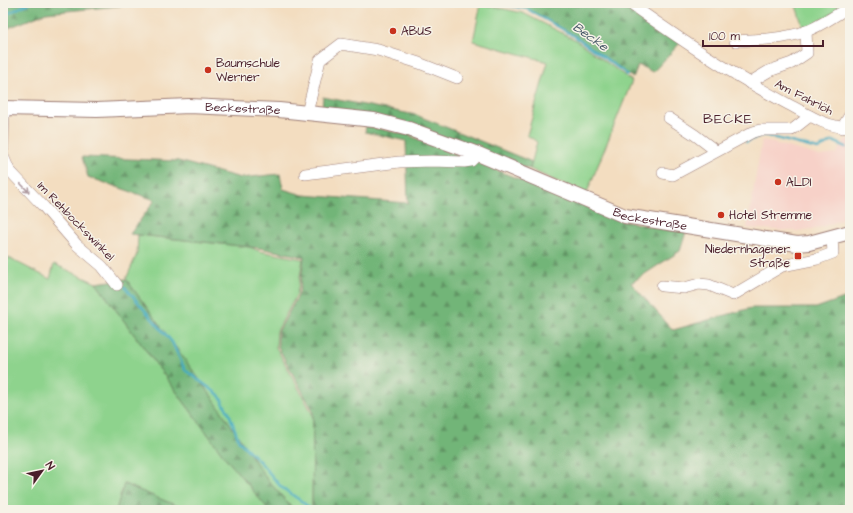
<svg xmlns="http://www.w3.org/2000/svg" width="853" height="513" font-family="'Architects Daughter',sans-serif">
	<defs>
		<pattern id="forest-firs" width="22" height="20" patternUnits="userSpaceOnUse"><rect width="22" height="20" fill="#72b578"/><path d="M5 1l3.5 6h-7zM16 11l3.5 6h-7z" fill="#609363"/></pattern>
	</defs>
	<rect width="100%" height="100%" fill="#f7f3e8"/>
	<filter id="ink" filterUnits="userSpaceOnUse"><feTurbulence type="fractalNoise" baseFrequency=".025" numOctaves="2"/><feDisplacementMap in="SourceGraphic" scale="8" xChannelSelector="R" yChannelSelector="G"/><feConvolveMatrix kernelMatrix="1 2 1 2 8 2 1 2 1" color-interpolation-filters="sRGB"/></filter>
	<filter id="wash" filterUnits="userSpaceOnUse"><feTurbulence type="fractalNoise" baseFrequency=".012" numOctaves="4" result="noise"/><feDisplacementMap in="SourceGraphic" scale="16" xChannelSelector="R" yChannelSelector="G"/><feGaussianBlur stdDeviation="0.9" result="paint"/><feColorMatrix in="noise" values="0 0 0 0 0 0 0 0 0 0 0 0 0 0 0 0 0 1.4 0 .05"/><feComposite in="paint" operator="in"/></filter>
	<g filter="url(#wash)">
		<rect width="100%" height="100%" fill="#f3ddc0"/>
		<path fill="#f7d1c8" d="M850 138V217L818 228 797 231 747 228 762 140 820 156 836 154 845 140Z"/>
		<g fill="#8ed38d" stroke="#6c795c">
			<path d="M795 3H850L804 30Z"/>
			<path d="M481 4 523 13 576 40 632 81 586 195 530 169 537 142 527 135 548 62 473 41Z"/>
			<path d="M138 235 250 247 259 251 303 259 297 294 277 331 276 347 312 413 313 423 312 510H294L266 478 210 394 126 279 137 254Z"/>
			<path d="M3 255 50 279 54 264 96 283 224 456 269 510H182L179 507 124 484 116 510H3Z"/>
		</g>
		<g fill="url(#forest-firs)" stroke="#5e6a52">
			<path d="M3 3H132L119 6 46 13 3 30Z"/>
			<path d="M499 3H623L681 42 653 72 638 65 633 78 576 36 525 8Z"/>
			<path d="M323 97 416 115 532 162 530 169 322 109Z"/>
			<path d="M366 126 407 135 479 163 622 221 686 232 680 251 631 283 673 330 751 308H816L850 296V510H312L313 411 278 347V332L299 294 304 257 259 248 130 234 155 200 88 177 82 157 178 161 241 178 280 174 283 189 303 195 408 203 406 141 365 132Z"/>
			<path d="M126 279 210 394 266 478 294 510H269L224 456 96 283Z"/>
			<path d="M124 484 180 507 182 510H116Z"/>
		</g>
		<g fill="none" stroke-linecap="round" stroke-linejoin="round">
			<g stroke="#40aac0" stroke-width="2.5">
				<path d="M77 3H120"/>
				<path d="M496 3 527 9 576 37 628 75"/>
				<path d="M3 16 29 3"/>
				<path d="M746 142 759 136 764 135 818 149 833 141 846 147"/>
				<path d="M125 287 172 342 185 370 219 395 229 413 239 441 261 463 281 487 304 503 310 510"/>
			</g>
		</g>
	</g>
	<g filter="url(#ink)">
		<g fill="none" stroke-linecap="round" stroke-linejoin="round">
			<g stroke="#9e7e76" stroke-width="12">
				<g id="minor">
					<path d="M629 3C680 39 731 74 786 103 807 114 825 127 850 128"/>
					<path d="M735 41C758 40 785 39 807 31 821 25 837 15 850 6"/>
					<path d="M749 83 769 71 792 63 807 53 806 31"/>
					<path d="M307 113 320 60 341 44 378 50 419 63 457 78"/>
					<path d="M669 118 695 135 716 151"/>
					<path d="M842 128 850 115"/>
					<path d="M3 148 4 108"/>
					<path d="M3 156 9 170 44 207 77 245 102 266 117 285"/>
					<path d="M663 173 673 175 753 132 760 130H792L810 116"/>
					<path d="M305 174 399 162 432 161 464 162 471 161 478 154"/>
					<path d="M662 286 684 288 699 284 709 285 733 295 782 266 817 259 833 253 832 238"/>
				</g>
			</g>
			<g stroke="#9e7e76" stroke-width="16">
				<g id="major">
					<path id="s1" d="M3 108 97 110 189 106 279 110 374 120 409 129 478 154 625 216 797 244 809 243 850 232"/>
				</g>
			</g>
			<use href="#minor" stroke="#fff" stroke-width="11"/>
			<use href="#major" stroke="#fff" stroke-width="14"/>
		</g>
		<defs><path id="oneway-shaft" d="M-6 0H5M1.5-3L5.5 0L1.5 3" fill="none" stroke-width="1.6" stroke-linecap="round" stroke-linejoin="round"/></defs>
		<use stroke="#ae9aa0" href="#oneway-shaft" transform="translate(25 188) rotate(46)"/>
	</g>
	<g fill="#c8321e" stroke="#f7f3e8" stroke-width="1.5">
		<circle cx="393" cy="31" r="4"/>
		<circle cx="208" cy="70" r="4"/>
		<circle cx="778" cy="182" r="4"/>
		<circle cx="721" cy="215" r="4"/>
		<rect x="794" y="252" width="8" height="8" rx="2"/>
	</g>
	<g text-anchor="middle" stroke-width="3" stroke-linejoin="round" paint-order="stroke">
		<g font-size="12" fill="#4a1f2b" stroke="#f7f3e8" text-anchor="start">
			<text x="401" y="35">ABUS</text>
			<text x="216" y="67">Baumschule<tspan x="216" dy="14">Werner</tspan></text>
			<text x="786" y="186">ALDI</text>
			<text x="729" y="219">Hotel Stremme</text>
			<text x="790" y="253" text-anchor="end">Niedernhagener<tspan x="790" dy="14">Straße</tspan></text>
		</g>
		<g font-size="12" fill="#4a1f2b" stroke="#f7f3e8">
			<text transform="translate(804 97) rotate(27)" y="4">Am Fahrlöh</text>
			<text dy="4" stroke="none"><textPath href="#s1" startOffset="240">Beckestraße</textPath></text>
			<text dy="4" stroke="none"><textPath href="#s1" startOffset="666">Beckestraße</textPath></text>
			<text transform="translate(76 221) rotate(46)" y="4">Im Rehbockswinkel</text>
		</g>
		<g font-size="13" font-style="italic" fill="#465767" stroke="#f7f3e8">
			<text transform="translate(591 36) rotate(35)" y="5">Becke</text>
		</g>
		<g font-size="14" letter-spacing="1" fill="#4a1f2b" stroke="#f7f3e8">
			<text x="728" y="123">BECKE</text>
		</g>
	</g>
	<rect width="853" height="513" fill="none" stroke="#f7f3e8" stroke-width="16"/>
	<g transform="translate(42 471) rotate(57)" stroke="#f7f3e8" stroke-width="3" paint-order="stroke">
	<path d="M0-3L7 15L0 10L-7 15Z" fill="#4a1f2b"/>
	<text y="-6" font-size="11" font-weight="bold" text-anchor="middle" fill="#4a1f2b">N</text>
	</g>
	<path d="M703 40v6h120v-6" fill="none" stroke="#4a1f2b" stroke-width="2"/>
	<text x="709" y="40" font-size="12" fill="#4a1f2b" stroke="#f7f3e8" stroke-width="3" paint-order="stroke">100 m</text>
</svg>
